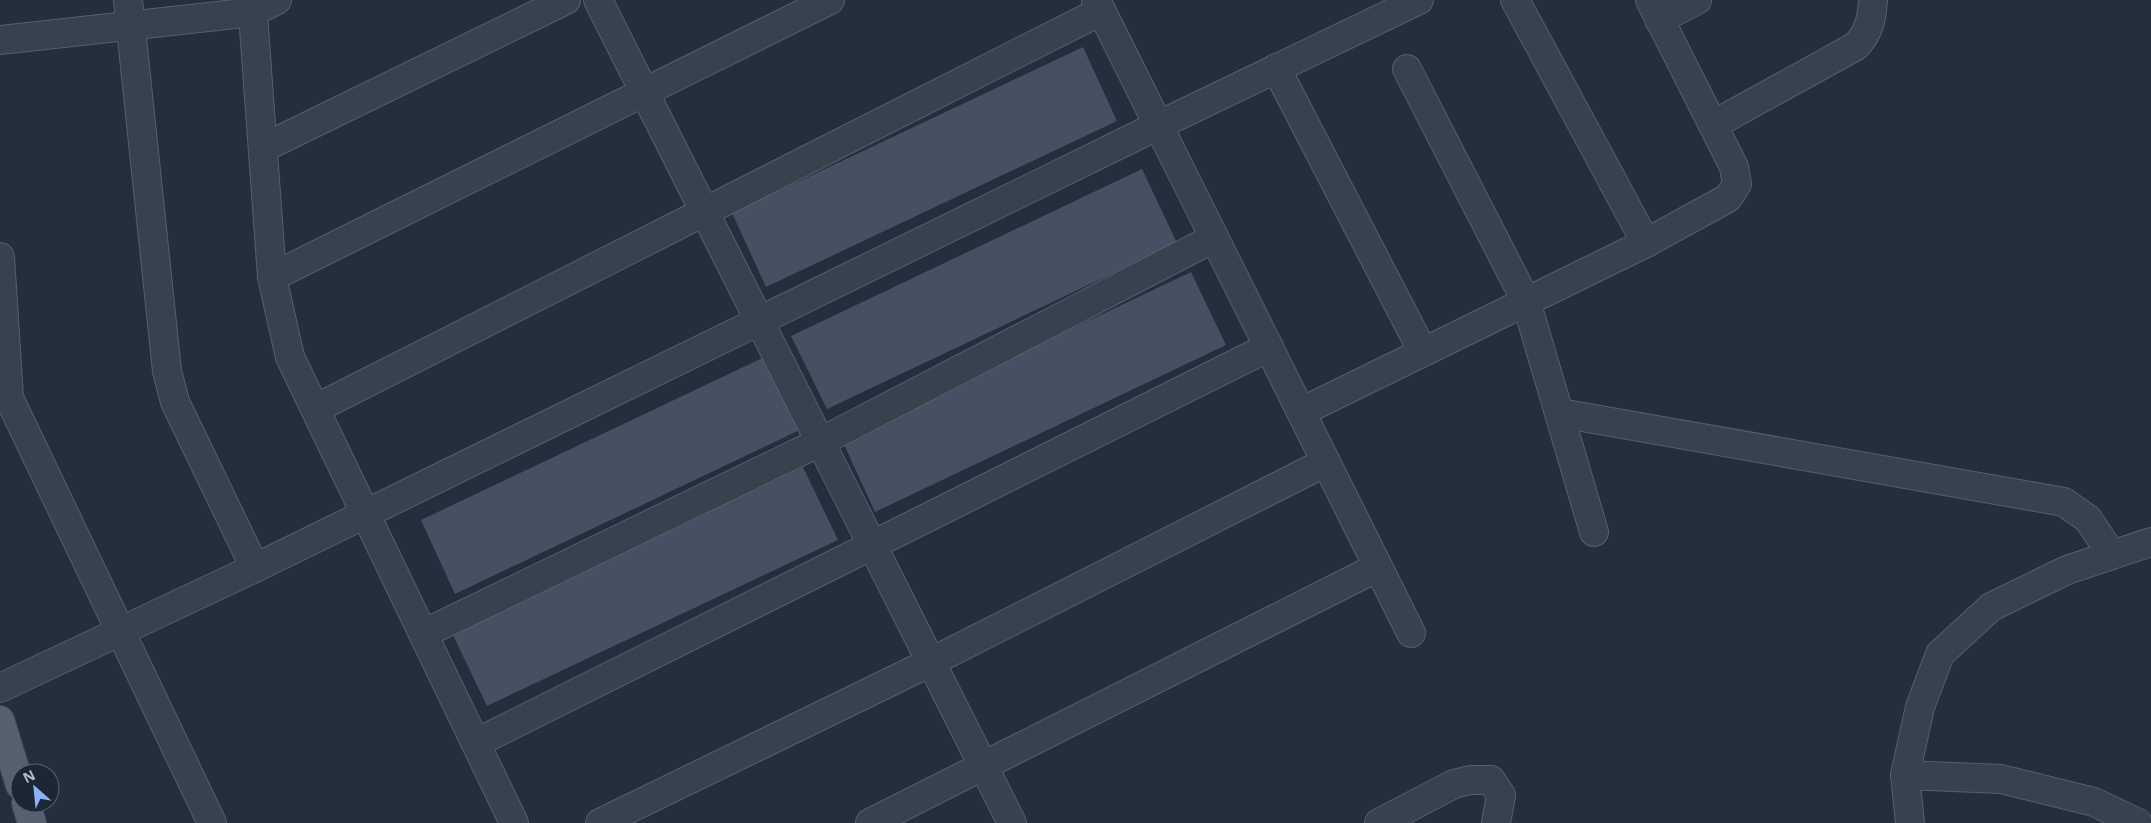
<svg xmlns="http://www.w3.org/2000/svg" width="2151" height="823" font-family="'Open Sans',sans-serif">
	<rect width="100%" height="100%" fill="#242f3e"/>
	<g fill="#455162">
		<path d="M1083 47 1117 121 766 287 732 213Z"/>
		<path d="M1142 169 1177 243 827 409 791 336Z"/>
		<path d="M1191 272 1226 345 875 512 841 438Z"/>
		<path d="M771 354 806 427 455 594 421 520Z"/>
		<path d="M803 467 838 540 487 706 452 633Z"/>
	</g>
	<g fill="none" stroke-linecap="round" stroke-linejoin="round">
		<g stroke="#565f6c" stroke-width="30">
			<g id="minor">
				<path d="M128 0 167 371 175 402 255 568"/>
				<path d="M252 0 272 277 290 357 514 823"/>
				<path d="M598 0 1012 823"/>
				<path d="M1096 0 1411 633"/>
				<path d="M1515 0 1646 243"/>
				<path d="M1659 20 1697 0"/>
				<path d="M0 40 253 12 277 0"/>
				<path d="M1276 68 1423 352"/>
				<path d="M1407 69 1526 301 1594 532"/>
				<path d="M1713 125 1856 46C1869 32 1872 19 1873 0"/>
				<path d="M263 148 566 0"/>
				<path d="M0 257 9 398 212 823"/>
				<path d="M272 277 830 0"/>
				<path d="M315 409 1101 11"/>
				<path d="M1301 412 1646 243 1728 198 1737 184 1734 167 1650 0"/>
				<path d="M1560 413 2064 502 2088 519 2112 555"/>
				<path d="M423 634 820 442 1214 238"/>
				<path d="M0 688 255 568 1157 126 1419 0"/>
				<path d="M476 743 1269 347"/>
				<path d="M1905 775 2001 779 2094 802 2138 823"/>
				<path d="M600 823 931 662 1326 462"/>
				<path d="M870 823 1378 567"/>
				<path d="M1379 823 1454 784 1470 780H1491L1501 795 1496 823"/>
				<path d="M1910 823 1905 775 1920 707 1940 654 1991 607 2067 570 2151 542"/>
			</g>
		</g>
		<g stroke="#414a57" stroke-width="30">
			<g id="major">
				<path d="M0 720 20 785"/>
				<path d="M26 803 32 823"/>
			</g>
		</g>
		<use href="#minor" stroke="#38414e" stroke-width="28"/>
		<use href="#major" stroke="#56606e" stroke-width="28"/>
	</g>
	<g transform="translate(35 788) rotate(333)"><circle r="24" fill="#1d2633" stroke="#59626f"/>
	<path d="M0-4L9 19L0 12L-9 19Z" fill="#8ab4f8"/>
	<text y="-8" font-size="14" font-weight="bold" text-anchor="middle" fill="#b4bcc9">N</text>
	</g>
</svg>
